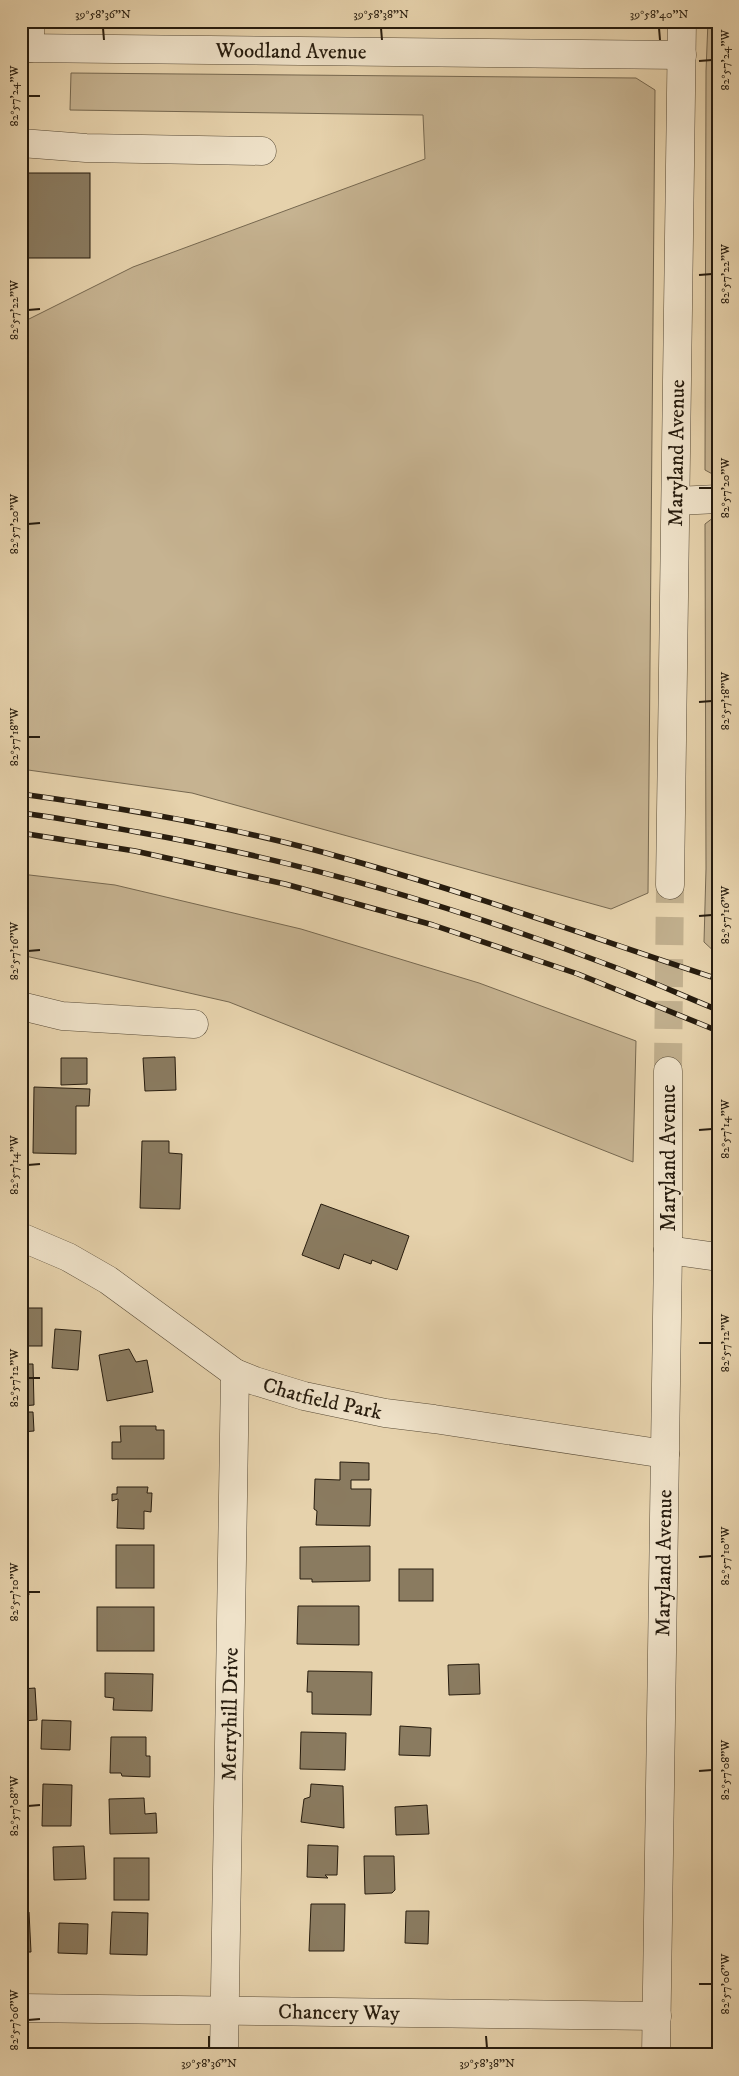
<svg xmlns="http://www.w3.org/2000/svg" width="739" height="2076" font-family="'IM FELL DW Pica',serif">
	<rect width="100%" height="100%" fill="#e6d2ac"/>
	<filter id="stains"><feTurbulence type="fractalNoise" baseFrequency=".004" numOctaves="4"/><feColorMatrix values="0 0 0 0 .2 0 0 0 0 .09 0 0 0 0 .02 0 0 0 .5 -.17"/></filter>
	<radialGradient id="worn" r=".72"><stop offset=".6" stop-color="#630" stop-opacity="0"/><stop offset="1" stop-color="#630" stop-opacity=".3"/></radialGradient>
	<g fill="#c6b391" stroke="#766850">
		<path d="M708 21H718V477L705 470 706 71Z"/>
		<path d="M71 73 636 78 655 90 648 893 611 909 192 793 21 769V323L133 267 425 159 423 115 70 110Z"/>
		<path d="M718 514V955L704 942 706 869 705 524Z"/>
		<path d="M21 874 115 885 301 929 479 983 636 1041 633 1162 229 1002 21 955Z"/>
		<path d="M714 1073 718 1074V1151L713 1143Z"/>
	</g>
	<g fill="#8a7b60" stroke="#271c0e">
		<rect x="21" y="173" width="69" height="85"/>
		<path d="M175 1057 176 1090 145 1091 143 1058Z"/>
		<path d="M61 1058H87V1084L61 1085Z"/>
		<path d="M34 1087 90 1089 89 1106H76V1154L33 1153Z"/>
		<path d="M142 1141H169V1153L182 1154 180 1209 140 1208Z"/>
		<path d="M321 1204 409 1236 397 1270 372 1260 371 1264 344 1254 339 1269 302 1255Z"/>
		<rect x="21" y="1308" width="21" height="38"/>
		<path d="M55 1329 81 1331 78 1370 52 1368Z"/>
		<path d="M129 1349 136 1362 147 1360 153 1392 107 1401 99 1355Z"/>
		<path d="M21 1364H33L34 1405 21 1406Z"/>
		<path d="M21 1412H33L34 1431 21 1432Z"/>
		<path d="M120 1426H156V1430H164V1459H112V1442H121Z"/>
		<path d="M340 1462 369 1463V1480H351V1489H371L370 1526 316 1525 317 1511 314 1509 315 1479 340 1480Z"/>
		<path d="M117 1487H148L147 1493H152L151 1512 144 1511V1529L117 1528 118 1499 112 1501V1494H117Z"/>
		<rect x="116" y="1545" width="38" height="43"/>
		<path d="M370 1546V1581L312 1582V1579H300V1547Z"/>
		<path d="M21 1562 25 1563 29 1595 21 1596Z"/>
		<rect x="399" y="1569" width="34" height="32"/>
		<path d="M298 1606H359V1645L297 1644Z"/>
		<rect x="97" y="1607" width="57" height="44"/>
		<path d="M479 1664 480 1694 449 1695 448 1665Z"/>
		<path d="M308 1671 372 1672 371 1715 312 1714V1692H307Z"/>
		<path d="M105 1673 153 1674 152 1711 113 1710 114 1698 105 1697Z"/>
		<path d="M35 1688 37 1720 21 1721V1689Z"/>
		<path d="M42 1720 71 1721 70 1750 41 1749Z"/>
		<path d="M400 1726 431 1728 430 1756 399 1755Z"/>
		<path d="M301 1732 346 1733 345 1770 300 1769Z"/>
		<path d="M111 1737H146V1756H150V1777L122 1776 121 1773H110Z"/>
		<path d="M43 1784 72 1785 71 1826H42Z"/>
		<path d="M311 1784 343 1786 344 1828 301 1822 304 1799 310 1797Z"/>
		<path d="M144 1798 145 1814 156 1813 157 1833 110 1834 109 1799Z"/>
		<path d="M427 1805 429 1834 396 1835 395 1807Z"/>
		<path d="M308 1845 338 1846 337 1875H325L328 1878 307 1877Z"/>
		<path d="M84 1846 86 1879 54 1880 53 1847Z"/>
		<path d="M364 1856H394L395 1890 392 1893 365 1894Z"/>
		<rect x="114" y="1858" width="35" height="42"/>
		<path d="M311 1904H345L344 1951H309Z"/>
		<path d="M406 1911H429L428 1944 405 1943Z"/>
		<path d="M21 1912H29L31 1952H21Z"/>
		<path d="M112 1912 148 1913 147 1955 110 1954Z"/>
		<path d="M59 1923 88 1924 87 1954 58 1953Z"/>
	</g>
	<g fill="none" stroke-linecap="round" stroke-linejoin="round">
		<path stroke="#c0ae8c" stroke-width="28" stroke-dasharray="28 14" stroke-linecap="butt" d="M668 1071 670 885"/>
		<g stroke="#574a36" stroke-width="29">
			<g id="minor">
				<path id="s1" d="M21 48 682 55"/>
				<path d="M30 48V21"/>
				<path d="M21 143 86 148 262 151"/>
				<path d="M676 501 718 499"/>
				<path id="s2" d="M670 885 682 21"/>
				<path d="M21 1006 62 1016 194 1024"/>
				<path id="s3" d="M21 1237 68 1257 108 1280 235 1373 255 1381 304 1396 385 1413 434 1419 665 1454"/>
				<path d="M668 1250 718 1257"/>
				<path id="s4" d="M21 2008 657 2016"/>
				<path id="s5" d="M224 2055 235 1373"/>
				<path id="s6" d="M656 2055 668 1250V1071"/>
			</g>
		</g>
		<use href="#minor" stroke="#efe2c9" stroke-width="28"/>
		<g stroke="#271c0e" stroke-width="5.5">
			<g id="rail">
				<path d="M21 794C130 809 241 828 347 859 472 894 594 938 718 979"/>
				<path d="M21 813C60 818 98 825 137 832 297 860 454 906 606 964 644 978 681 995 718 1010"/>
				<path d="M21 833 135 851 285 884 433 925 578 974 718 1031"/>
			</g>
		</g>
		<use href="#rail" stroke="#efe2c9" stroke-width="4" stroke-dasharray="11" stroke-linecap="butt"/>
	</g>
	<path fill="none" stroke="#271c0e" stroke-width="2" d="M103 28 104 40M381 28 382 40M659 28 660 40M699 61 712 60M28 96H40M699 275 712 274M28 310 40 309M699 488H712M28 524 40 523M699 702 712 701M28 737H40M699 916 712 915M28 951 40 950M699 1130 712 1129M28 1165 40 1164M699 1343H712M28 1378H40M699 1557 712 1556M28 1592H40M699 1771 712 1770M28 1806 40 1805M699 1984H712M28 2020 40 2019M209 2036V2048M486 2036 487 2048"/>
	<g text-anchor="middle" stroke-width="5" stroke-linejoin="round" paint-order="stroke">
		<g font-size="21" fill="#271c0e" stroke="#efe2c9">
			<text dy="7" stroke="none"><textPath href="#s1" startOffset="270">Woodland Avenue</textPath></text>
			<text dy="7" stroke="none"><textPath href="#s2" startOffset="432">Maryland Avenue</textPath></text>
			<text transform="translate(668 1158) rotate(-90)" y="7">Maryland Avenue</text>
			<text dy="7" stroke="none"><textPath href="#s3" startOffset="346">Chatfield Park</textPath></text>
			<text dy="7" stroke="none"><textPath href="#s6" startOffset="492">Maryland Avenue</textPath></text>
			<text dy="7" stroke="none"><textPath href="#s5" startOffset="341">Merryhill Drive</textPath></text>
			<text dy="7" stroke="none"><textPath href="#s4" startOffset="318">Chancery Way</textPath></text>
		</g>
	</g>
	<rect width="739" height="2076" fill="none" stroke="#e6d2ac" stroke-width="55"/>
	<rect x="28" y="28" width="684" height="2020" fill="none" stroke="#271c0e" stroke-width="2"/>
	<g font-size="12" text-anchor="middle" fill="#271c0e">
		<text x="103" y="18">39°58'36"N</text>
		<text x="381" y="18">39°58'38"N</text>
		<text x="659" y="18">39°58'40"N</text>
		<text transform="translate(725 60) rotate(-90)" y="4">82°57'24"W</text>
		<text transform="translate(14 96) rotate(-90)" y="4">82°57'24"W</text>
		<text transform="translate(725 274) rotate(-90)" y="4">82°57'22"W</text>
		<text transform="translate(14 310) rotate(-90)" y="4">82°57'22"W</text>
		<text transform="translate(725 488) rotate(-90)" y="4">82°57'20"W</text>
		<text transform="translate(14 524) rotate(-90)" y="4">82°57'20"W</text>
		<text transform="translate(725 701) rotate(-90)" y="4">82°57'18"W</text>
		<text transform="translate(14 737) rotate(-90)" y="4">82°57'18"W</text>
		<text transform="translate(725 915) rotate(-90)" y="4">82°57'16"W</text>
		<text transform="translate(14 951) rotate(-90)" y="4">82°57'16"W</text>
		<text transform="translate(725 1129) rotate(-90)" y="4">82°57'14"W</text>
		<text transform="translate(14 1165) rotate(-90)" y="4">82°57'14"W</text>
		<text transform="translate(725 1343) rotate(-90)" y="4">82°57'12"W</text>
		<text transform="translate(14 1378) rotate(-90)" y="4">82°57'12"W</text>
		<text transform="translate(725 1556) rotate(-90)" y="4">82°57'10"W</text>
		<text transform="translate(14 1592) rotate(-90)" y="4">82°57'10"W</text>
		<text transform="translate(725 1770) rotate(-90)" y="4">82°57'08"W</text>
		<text transform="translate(14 1806) rotate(-90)" y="4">82°57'08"W</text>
		<text transform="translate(725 1984) rotate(-90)" y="4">82°57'06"W</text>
		<text transform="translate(14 2020) rotate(-90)" y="4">82°57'06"W</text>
		<text x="209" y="2067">39°58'36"N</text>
		<text x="487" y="2067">39°58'38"N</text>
	</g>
	<rect width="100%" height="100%" filter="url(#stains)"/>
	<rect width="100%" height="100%" fill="url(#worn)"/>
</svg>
